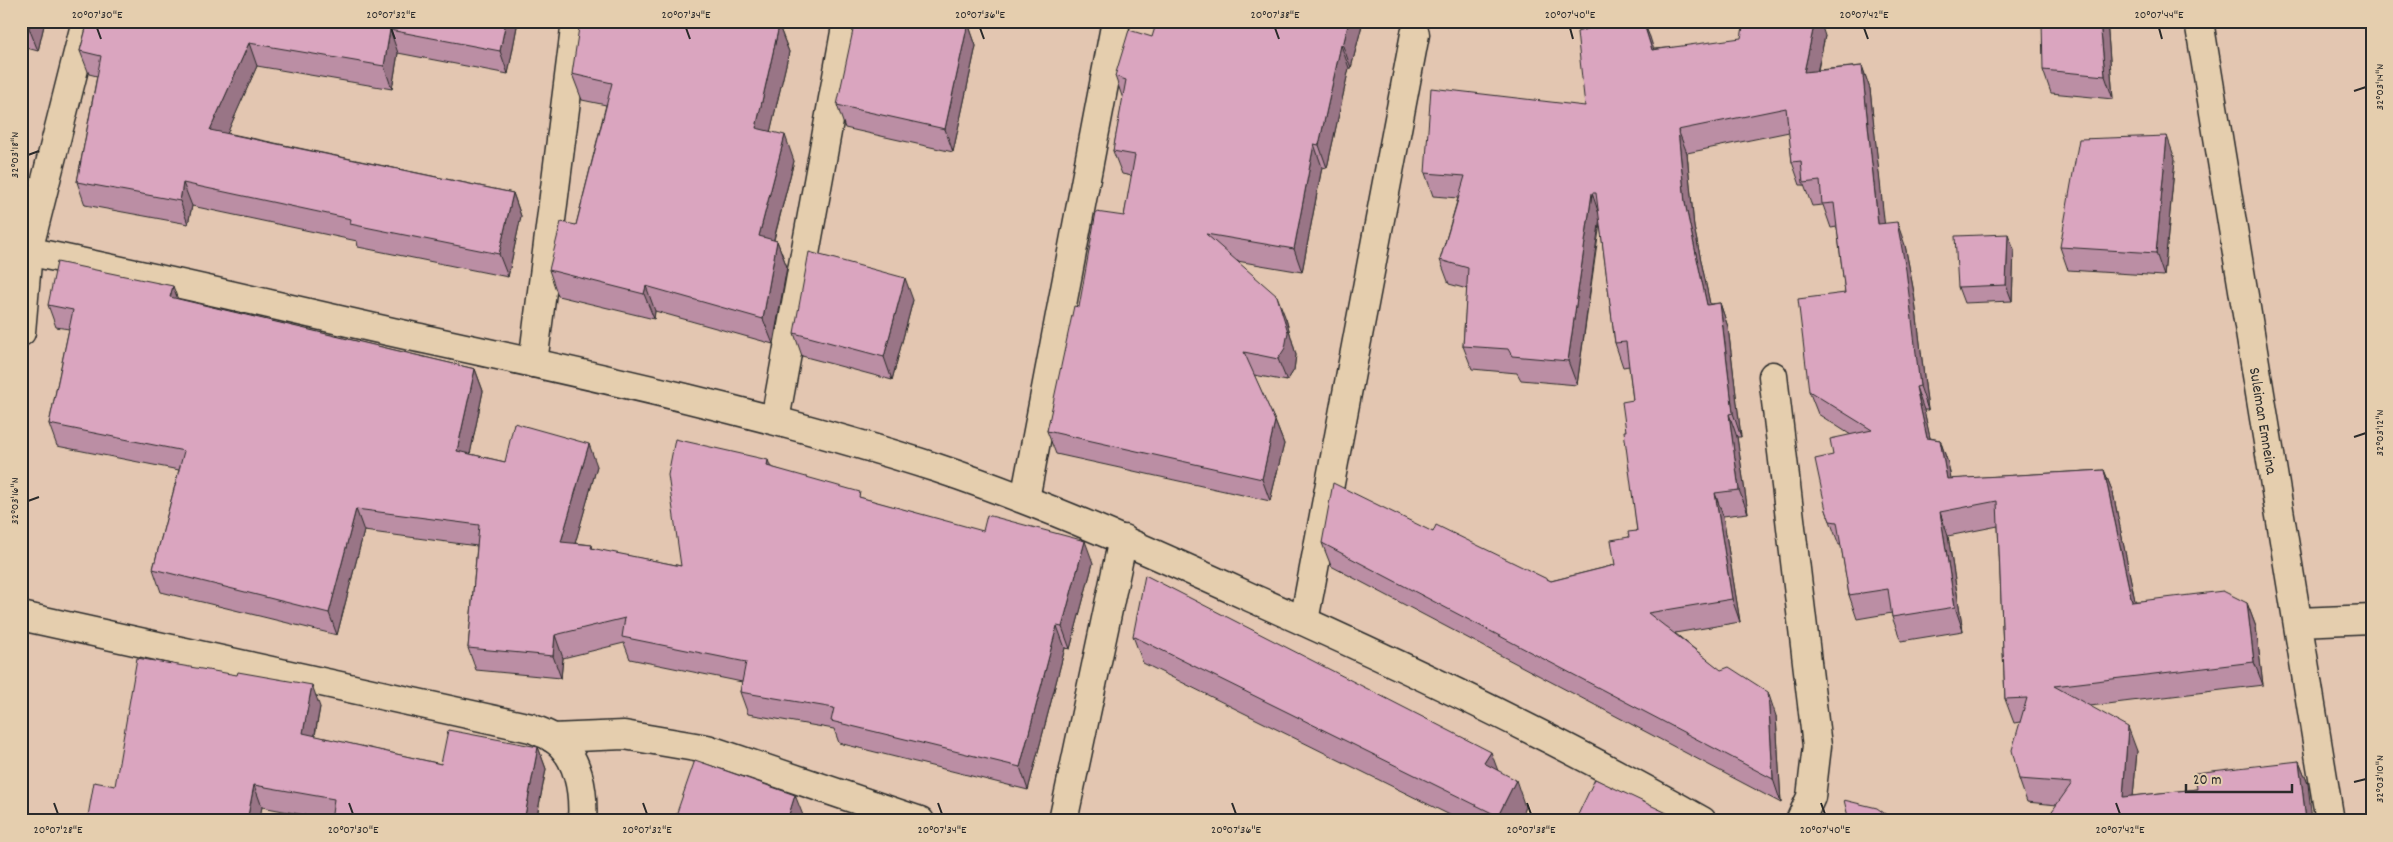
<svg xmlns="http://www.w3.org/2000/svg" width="2393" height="842" font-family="Dekko,sans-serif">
	<rect width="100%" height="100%" fill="#e3c6b1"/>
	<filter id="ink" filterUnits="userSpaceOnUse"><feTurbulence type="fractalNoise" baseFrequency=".02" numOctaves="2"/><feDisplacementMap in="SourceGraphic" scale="10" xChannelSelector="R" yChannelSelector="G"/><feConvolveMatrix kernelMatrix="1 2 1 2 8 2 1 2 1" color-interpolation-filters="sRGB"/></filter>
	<g filter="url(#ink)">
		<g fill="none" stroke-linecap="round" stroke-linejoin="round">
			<g stroke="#2b2b2b" stroke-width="31">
				<g id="minor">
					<path id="s1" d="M2199 21 2330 821"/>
					<path d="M21 332 28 251 86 21"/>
					<path d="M533 363 576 21"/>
					<path d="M1773 376 1817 746 1811 797 1800 821"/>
					<path d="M775 420 847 21"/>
					<path d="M1025 499 1116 21"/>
					<path d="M21 616 531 728C538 731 547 734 553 738 579 756 584 792 582 821"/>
					<path d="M1304 621 1415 34"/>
					<path d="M2298 622 2372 619"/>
					<path d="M552 738 624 735 707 749 920 821"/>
					<path d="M1063 821 1123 539"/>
				</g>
			</g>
			<g stroke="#2b2b2b" stroke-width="31">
				<path id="secondary" d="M21 250C153 276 284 308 415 337 590 375 767 413 937 468 1045 504 1149 551 1252 598 1405 666 1556 738 1702 821"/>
			</g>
			<use href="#minor" stroke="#e5ceae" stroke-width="28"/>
			<use href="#secondary" stroke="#e5ceae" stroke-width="28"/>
		</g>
		<g fill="#bb8ea4" stroke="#2b2b2b">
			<path d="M21 21H45L38 51 23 47 21 54Z"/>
			<path d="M88 21H518L508 74 398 53 392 89 257 66 227 133 513 193 521 216 508 277 358 247 357 241 192 206 188 224 85 205 77 182 97 76 89 74 80 51Z"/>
			<path d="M1363 21 1351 68H1349L1327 168 1322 167 1302 272 1237 261 1286 319 1296 355 1294 370 1287 381 1254 375 1275 421 1284 444 1270 501 1056 454 1047 431 1079 307 1124 216 1132 176 1122 174 1113 151 1123 99 1115 76 1152 37Z"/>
			<path d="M1614 21H1644L1653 49 1825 36 1818 70 1862 66 1870 89 1884 223 1905 245 1914 293 1928 410H1924L1930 438 1940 440 1948 463 1951 479 2104 470 2113 493 2135 601 2247 603 2256 627 2263 685 2090 706 2137 751 2133 796 2197 789 2299 761 2308 784 2057 805 2027 802 2019 779 2020 722 2014 723 2005 699 1998 526 1948 536 1963 631 1901 641 1892 617V613L1857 619 1849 595 1841 545H1839L1826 510 1833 455 1851 435 1818 414 1809 391 1845 293 1837 227 1831 228 1823 205 1812 206 1804 185H1800L1792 162 1789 132 1687 153 1694 227 1710 304 1720 303 1728 327 1741 437H1737L1748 513 1723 516 1740 622 1675 633 1776 716 1781 803 1331 566 1322 543 1433 532 1551 581 1615 565 1629 537 1637 531 1626 431 1633 400 1629 366 1623 367 1615 343 1600 223 1577 385 1521 380 1517 373 1472 369 1463 346 1467 289 1449 284 1440 260 1458 198 1433 196 1425 173 1585 106Z"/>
			<path d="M2107 21 2113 99 2051 93 2043 70Z"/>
			<path d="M968 23 976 46 953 152 845 128 837 105Z"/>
			<path d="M779 26 789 52 770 132 794 161 774 240 777 241 787 267 773 344 655 311 654 319 558 296 549 270 576 225 606 105 582 100 572 74Z"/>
			<path d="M2175 159 2164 276 2068 270 2060 247Z"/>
			<path d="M2014 250 2012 301 1964 303 1958 287Z"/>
			<path d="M177 299 475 369 483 391 470 454 505 462 597 466 575 543 592 545 593 549 681 566 771 467 862 498 1093 563 1070 649 1065 648 1028 790 839 743 834 729 748 714 740 692 742 682 630 659 624 643 563 658 561 678 476 670 468 648 477 546 364 531 337 635 161 592 153 569 179 470 57 446 49 424 69 329 56 327 48 305Z"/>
			<path d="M913 300 892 380 802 356 794 333Z"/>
			<path d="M1133 636 1498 770 1525 807 1519 821H1462L1143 663Z"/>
			<path d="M320 707 315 736 441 764 538 747 546 769 536 821H331V820L262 807 259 821H89L88 816Z"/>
		</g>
		<g fill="#997486" stroke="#2b2b2b">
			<path d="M31 21H45L38 51 29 28Z"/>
			<path d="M506 21H518L508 74 500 51Z"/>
			<path d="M1349 21H1363L1351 68 1343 46Z"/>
			<path d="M1643 21 1650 37 1661 73 1652 50Z"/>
			<path d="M1815 21H1820L1825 36 1812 95 1804 72Z"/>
			<path d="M2100 21H2107L2113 99 2105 76Z"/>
			<path d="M968 23 976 46 953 152 945 129Z"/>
			<path d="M779 26 789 52 765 154 756 128Z"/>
			<path d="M390 30 398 53 392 89 384 66Z"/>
			<path d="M21 43 23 47 21 54Z"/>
			<path d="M249 43 257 66 219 152 210 130Z"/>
			<path d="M1341 45 1349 68 1327 168 1319 145Z"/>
			<path d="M1862 66 1870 89 1887 247 1878 224Z"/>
			<path d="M1678 130 1687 153 1694 227 1715 328 1707 305 1685 203Z"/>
			<path d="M785 135 794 161 768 262 759 236Z"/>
			<path d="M2167 136 2175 159 2164 276 2156 253Z"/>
			<path d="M1314 144 1322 167 1302 272 1294 249Z"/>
			<path d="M183 183 192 206 188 224 180 201Z"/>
			<path d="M513 193 521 216 508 277 499 254Z"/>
			<path d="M1592 193 1600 217 1577 385 1568 361Z"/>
			<path d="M1897 222 1905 245 1914 293 1928 410 1920 386Z"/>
			<path d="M2008 234 2014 250 2012 301 2006 285Z"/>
			<path d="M777 241 787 267 773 344 763 319Z"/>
			<path d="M905 278 913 300 892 380 884 357Z"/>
			<path d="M173 286 181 308 170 297Z"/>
			<path d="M646 286 655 311 654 319 644 294Z"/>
			<path d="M1277 296 1286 319 1296 355 1294 370 1287 381 1278 359Z"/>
			<path d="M1720 303 1728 327 1741 437 1733 413Z"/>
			<path d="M475 369 483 391 466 474 457 451Z"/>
			<path d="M1916 387 1924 410 1935 461 1927 438Z"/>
			<path d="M1729 414 1737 437 1748 513 1739 490Z"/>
			<path d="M1275 421 1284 444 1270 501 1262 479Z"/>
			<path d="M1940 440 1948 463 1956 503 1947 479Z"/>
			<path d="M589 444 597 466 569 565 561 542Z"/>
			<path d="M768 460 776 482 767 466Z"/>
			<path d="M2104 470 2113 493 2140 625 2132 602Z"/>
			<path d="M1715 493 1723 516 1740 622 1732 599Z"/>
			<path d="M356 509 364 531 337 635 329 613Z"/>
			<path d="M1940 512 1948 536 1963 631 1955 607Z"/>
			<path d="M1085 541 1093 563 1070 649 1062 627Z"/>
			<path d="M2247 603 2256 627 2263 685 2254 662Z"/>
			<path d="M1057 626 1065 648 1028 790 1020 767Z"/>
			<path d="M555 635 563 658 561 678 553 656Z"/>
			<path d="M312 685 320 707 311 755 303 733Z"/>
			<path d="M1768 692 1776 716 1781 803 1773 779Z"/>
			<path d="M2128 727 2137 751 2131 820 2123 797Z"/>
			<path d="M538 747 546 769 536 821H524Z"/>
			<path d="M1491 752 1501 779 1484 763Z"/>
			<path d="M2299 761 2308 784 2312 821H2306Z"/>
			<path d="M1516 780 1525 807 1519 821H1500L1498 816Z"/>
			<path d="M254 785 262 807 259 821H247Z"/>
			<path d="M795 795 804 818 803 821H787Z"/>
			<path d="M1669 814 1672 821H1666Z"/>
		</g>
		<g fill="#daa5bf" stroke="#2b2b2b">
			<path d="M21 21H31L29 28 21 26Z"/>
			<path d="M88 21H506L500 51 390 30 384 66 249 43 210 130 513 193 499 254 350 224 351 219 183 183 180 201 77 182 101 56 80 51Z"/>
			<path d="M580 21H757L779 26 756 128 785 135 759 236 777 241 763 319 646 286 644 294 549 270 561 222 576 225 612 83 572 74Z"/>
			<path d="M855 21H959L968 23 945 129 837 105Z"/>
			<path d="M1157 21H1349L1343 46 1341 45 1319 145 1314 144 1294 249 1206 234 1277 296 1288 332 1285 348 1278 359 1244 352 1275 421 1262 479 1047 431 1074 306 1079 307 1096 212 1124 216 1135 155 1113 151 1126 80 1115 76 1129 30 1152 37Z"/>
			<path d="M1614 21H1643L1652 50 1741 38 1744 21H1815L1804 72 1862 66 1878 224 1897 222 1906 270 1920 386 1916 387 1927 438 1940 440 1947 479 2104 470 2132 602 2223 591 2247 603 2254 662 2054 686 2128 727 2123 797 2197 789 2195 773 2299 761 2306 821H2045L2072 783 2019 779 2012 750 2027 698 2005 699 1997 501 1940 512 1955 607 1892 617 1888 589 1849 595 1837 522 1830 521 1826 510 1815 459 1833 455 1830 439 1872 430 1809 391 1798 299 1845 293 1834 203 1822 204 1820 181 1803 183 1801 161 1792 162 1786 108 1678 130 1685 203 1707 305 1720 303 1733 413 1729 414 1739 490 1715 493 1732 599 1648 613 1721 670 1729 667 1768 692 1773 779 1322 543 1333 483 1433 532 1436 525 1551 581 1615 565 1611 540 1629 537 1628 532 1637 531 1624 431H1626L1622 402 1633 400 1626 342 1615 343 1596 193H1592L1568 361 1512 356 1508 349 1463 346 1468 268 1440 260 1465 176 1425 173 1431 88 1585 106 1577 32Z"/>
			<path d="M2042 21H2100L2105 76 2043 70Z"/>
			<path d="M2167 136 2156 253 2060 247 2079 139Z"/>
			<path d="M2008 234 2006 285 1958 287 1955 236Z"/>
			<path d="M809 252 905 278 884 357 794 333Z"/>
			<path d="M57 262 173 286 170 297 475 369 457 451 505 462 514 423 589 444 561 542 592 545 591 548 681 566 668 475 675 439 768 460 767 466 860 492 859 497 983 531 987 515 1085 541 1062 627 1057 626 1020 767 831 721 834 708 740 692 746 662 622 637 625 618 555 635 553 656 468 648 479 525 356 509 329 613 153 569 184 451 49 424 73 310 48 305Z"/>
			<path d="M1145 575 1491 752 1484 763 1516 780 1498 816 1133 636Z"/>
			<path d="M137 658 237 675 238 672 312 685 303 733 441 764 448 730 538 747 524 821H427L408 817 407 821H331L334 799 254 785 247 821H112L88 816 94 782 115 786Z"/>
			<path d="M695 760 795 795 787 821H674Z"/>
			<path d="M1595 779 1669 814 1666 821H1575Z"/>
			<path d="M1844 800 1877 808 1895 821H1849Z"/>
		</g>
	</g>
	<path fill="none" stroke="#2b2b2b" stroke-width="2" d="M97 28 101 39M391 28 395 39M686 28 690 39M980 28 984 39M1275 28 1279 39M1570 28 1573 39M1864 28 1868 39M2159 28 2162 39M2354 91 2366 87M28 155 39 151M2354 437 2366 433M28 501 39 497M2354 782 2366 779M54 803 58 814M349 803 353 814M643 803 647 814M938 803 942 814M1232 803 1236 814M1527 803 1531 814M1821 803 1825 814M2116 803 2120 814"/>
	<g text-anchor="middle" stroke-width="4" stroke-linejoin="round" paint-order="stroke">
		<g font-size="16" fill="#2b2b2b" stroke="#e5ceae">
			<text dy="6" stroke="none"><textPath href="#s1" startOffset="405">Suleiman Emneina</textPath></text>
		</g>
	</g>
	<rect width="2393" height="842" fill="none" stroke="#e5ceae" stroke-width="55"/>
	<path d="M2186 784v8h106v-8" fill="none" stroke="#2b2b2b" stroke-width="2.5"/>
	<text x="2193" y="784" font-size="15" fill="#2b2b2b" stroke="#e5ceae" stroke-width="4" paint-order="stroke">20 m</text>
	<rect x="28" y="28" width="2338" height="786" fill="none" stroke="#2b2b2b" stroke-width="2"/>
	<g font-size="12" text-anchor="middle" fill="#2b2b2b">
		<text x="97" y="18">20°07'30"E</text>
		<text x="391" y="18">20°07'32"E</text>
		<text x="686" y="18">20°07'34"E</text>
		<text x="980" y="18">20°07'36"E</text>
		<text x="1275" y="18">20°07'38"E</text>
		<text x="1570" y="18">20°07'40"E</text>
		<text x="1864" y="18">20°07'42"E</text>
		<text x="2159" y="18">20°07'44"E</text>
		<text transform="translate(2379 87) rotate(-90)" y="4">32°03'14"N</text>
		<text transform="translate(14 155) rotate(-90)" y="4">32°03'18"N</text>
		<text transform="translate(2379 433) rotate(-90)" y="4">32°03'12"N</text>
		<text transform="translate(14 501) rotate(-90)" y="4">32°03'16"N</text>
		<text transform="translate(2379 779) rotate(-90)" y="4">32°03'10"N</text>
		<text x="58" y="833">20°07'28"E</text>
		<text x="353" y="833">20°07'30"E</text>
		<text x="647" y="833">20°07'32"E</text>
		<text x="942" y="833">20°07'34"E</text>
		<text x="1236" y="833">20°07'36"E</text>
		<text x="1531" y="833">20°07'38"E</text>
		<text x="1825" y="833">20°07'40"E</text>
		<text x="2120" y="833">20°07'42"E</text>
	</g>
</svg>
